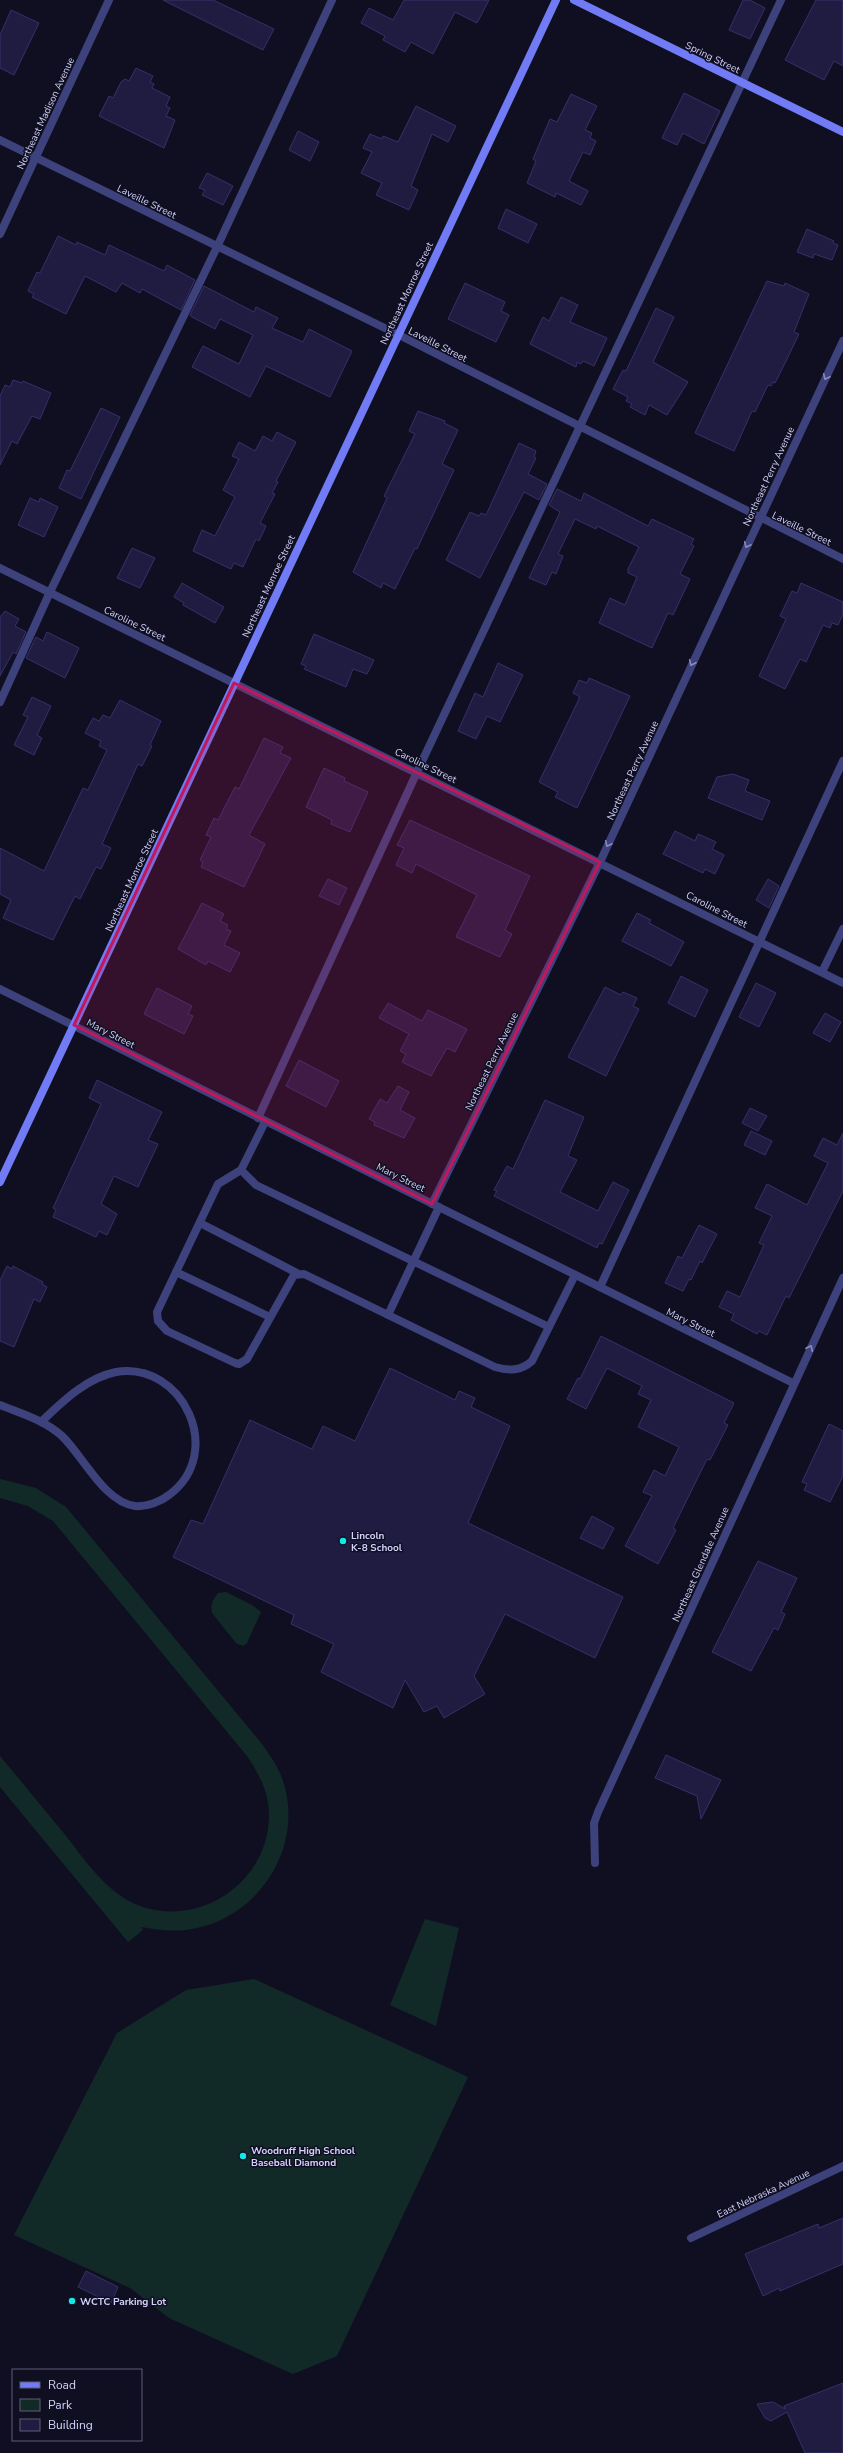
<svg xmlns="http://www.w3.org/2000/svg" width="843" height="2453" font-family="'Nunito Sans',sans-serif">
	<rect width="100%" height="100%" fill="#100f21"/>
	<g fill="#122a27">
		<path d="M0 1479 36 1488 66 1507 262 1744C270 1755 277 1765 282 1778 306 1844 260 1918 192 1929 175 1932 158 1930 141 1927L143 1930 128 1942 0 1787V1756C21 1781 41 1806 62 1831 84 1858 105 1893 140 1906 201 1928 267 1882 269 1818 270 1795 260 1775 247 1756L53 1521 28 1506 0 1498Z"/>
		<path d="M226 1592 252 1605 261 1612 247 1643 243 1646 236 1643 212 1613C210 1604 213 1600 218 1593Z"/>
		<path d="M425 1919 459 1928 436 2026 390 2005Z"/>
		<path d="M254 1979 468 2077 337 2356 293 2374 169 2318 130 2288 14 2235 117 2033 186 1990Z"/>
	</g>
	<g fill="#201c41" stroke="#35306b">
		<path d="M163 0H213L274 29 263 50Z"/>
		<path d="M404 0H489L477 23 455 12 433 54 411 42 405 52 383 40 385 36 361 23 369 8 393 20Z"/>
		<path d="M743 0H750L765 8 750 39 729 30Z"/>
		<path d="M816 0H843V66L834 61 824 80 785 60Z"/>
		<path d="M11 10 39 23 14 75 0 68V35Z"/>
		<path d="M136 68 153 76 150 82 154 84 152 88 170 97 166 106 170 108 166 116 175 120 164 148 99 116 109 96 113 98 121 82 125 79 129 81Z"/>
		<path d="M684 93 720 111 704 144 683 133 677 145 662 138Z"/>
		<path d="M571 94 597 106 585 130 592 133 590 138 596 141 590 155 583 152 569 181 588 191 581 205 556 193 555 197 527 183 536 161 533 159 550 119 557 122Z"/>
		<path d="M416 106 456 126 448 142 432 134 411 186 418 190 409 210 376 195 382 183 361 173 372 152 363 148 370 134 382 139 383 136 398 142Z"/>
		<path d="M298 131 319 142 310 161 289 150Z"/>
		<path d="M207 173 233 186 223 205 202 195 205 190 199 188Z"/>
		<path d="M506 209 537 224 528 243 498 228Z"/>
		<path d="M807 229 834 241 833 243 838 245 832 260 814 254 813 258 797 252Z"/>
		<path d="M58 236 76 245 77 242 105 255 109 245 164 271 167 265 195 280 181 310 142 289 140 293 122 283 116 292 85 276 66 314 32 297 34 294 28 291 37 272 40 273Z"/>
		<path d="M767 281 784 286 785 283 809 294 794 332 799 334 787 359 775 383 773 382 771 386 768 385 755 412 752 411 734 451 695 433Z"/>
		<path d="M465 283 505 302 501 311 509 315 496 342 448 319Z"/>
		<path d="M204 286 254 312 256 307 278 318 272 328 303 342 309 329 352 351 330 397 266 366 250 397 192 367 203 346 239 364 253 335 220 319 215 329 192 317 190 315Z"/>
		<path d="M561 297 578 305 570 322 607 338 594 366 583 361 581 364 577 362 576 367 530 344 543 317 549 321Z"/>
		<path d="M656 308 674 317 653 362 688 382 667 415 649 405 645 415 630 407 632 404 626 401 628 397 613 389 623 370 626 371Z"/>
		<path d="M13 380 22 383 23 381 51 393 40 419 32 416 17 444 12 441 0 465V396L5 385 10 387Z"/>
		<path d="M101 408 120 417 81 499 59 488 67 470 70 471Z"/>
		<path d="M418 411 445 421 444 423 458 430 442 464 454 470 417 549 415 548 395 589 383 583 381 588 353 572 387 498 384 496 415 434 409 431Z"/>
		<path d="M277 432 296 442 276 481 278 482 272 493 275 494 260 523 266 526 259 541 256 539 243 567 234 563 231 569 193 551 202 530 215 536 235 497 223 490 239 459 232 456 239 442 255 451 263 436 272 441Z"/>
		<path d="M519 443 536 451 534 457 536 458 528 474 547 484 539 500 524 492 480 578 446 560 470 512 479 516 481 513 486 515Z"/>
		<path d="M557 489 581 501 584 493 648 526 652 519 694 539 691 544 694 546 680 574 690 579 673 615 668 613 652 648 599 623 610 598 625 605 637 577 628 573V569L639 547 597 526 596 529 575 519 558 554 563 556 556 574 552 572 546 585 529 578 560 512 549 505Z"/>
		<path d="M30 498 39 502 40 498 58 507 44 537 18 525Z"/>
		<path d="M132 548 155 558 140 588 117 578Z"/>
		<path d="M182 583 224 607 215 623 183 605 184 603 174 597Z"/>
		<path d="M801 583 843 602V614L838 625 832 623 830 628 823 625 806 662 800 659 785 689 759 676 786 619 780 616 792 591 797 593Z"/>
		<path d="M5 611 19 619 15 626 26 632 16 654 13 652 0 676V617Z"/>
		<path d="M47 632 79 648 65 678 26 658 36 637 43 641Z"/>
		<path d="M314 634 374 660 367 674 353 669 346 687 304 669 306 666 301 664Z"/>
		<path d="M498 663 523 675 500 722 487 716 476 739 458 731 475 693 483 697Z"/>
		<path d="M589 678 630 696 577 808 555 797 558 792 539 782 579 699V696L573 693 579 680 587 683Z"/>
		<path d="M32 697 51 706 37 735 42 738 34 755 14 745 28 717 23 715Z"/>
		<path d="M120 700 161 721 150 745 152 746 142 766 138 764 102 844 111 848 101 869 96 867 80 899 75 896 53 940 3 918 11 900 0 894V848L44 871 83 788 88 790 107 750 99 746 101 741 85 733 93 718 99 721 103 715 110 718Z"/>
		<path d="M264 738 283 747 280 753 291 758 249 835 265 844 244 887 201 867 203 862 200 860 211 837 206 835 214 818 218 820 235 787 239 789Z"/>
		<path d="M324 768 345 778 344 781 368 792 350 832 331 824 332 820 306 807Z"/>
		<path d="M733 774 749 780 745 791 770 801 762 820 708 798 717 777Z"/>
		<path d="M410 820 530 876 505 930 512 934 500 957 456 937 477 895 416 864 412 873 396 865 404 848 397 845Z"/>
		<path d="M675 831 695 841 698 834 716 842 712 849 724 855 715 874 705 869 703 873 663 854Z"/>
		<path d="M328 879 347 888 339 905 319 896Z"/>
		<path d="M768 879 779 886 769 908 756 900Z"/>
		<path d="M202 903 224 914 220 921 228 925 226 929 231 931 224 945 240 953 230 972 208 961 206 965 178 949Z"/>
		<path d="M637 913 651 920 649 923 684 942 671 966 622 941Z"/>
		<path d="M681 976 708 990 695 1017 668 1003Z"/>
		<path d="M756 983 776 993 759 1027 739 1017Z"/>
		<path d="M605 987 621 995 623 992 637 998 633 1006 639 1009 606 1076 568 1057Z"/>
		<path d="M157 988 192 1006 188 1014 193 1016 184 1034 144 1014Z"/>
		<path d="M388 1003 422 1021 428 1010 467 1029 455 1052 447 1048 431 1076 402 1062 406 1054 400 1051 409 1034 379 1018Z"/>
		<path d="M825 1013 841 1022 830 1042 813 1033Z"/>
		<path d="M299 1060 339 1081 326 1107 286 1086Z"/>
		<path d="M97 1080 162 1112 148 1140 158 1144 138 1187 114 1176 101 1204 117 1214 107 1235 99 1231 96 1237 53 1217 56 1210 53 1208 101 1104 89 1098Z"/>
		<path d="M398 1086 409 1092 400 1110 415 1118 404 1138 374 1125 375 1122 369 1119 380 1099 387 1103Z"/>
		<path d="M545 1100 584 1117 568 1156 577 1160 560 1192 598 1211 613 1182 629 1190 602 1244 599 1243 597 1248 494 1196 497 1191 494 1190 507 1166 513 1169Z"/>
		<path d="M750 1108 767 1116 758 1131 742 1123Z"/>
		<path d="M751 1131 772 1141 765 1155 744 1145Z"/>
		<path d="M843 1133V1191L789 1298 786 1296 767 1335 759 1331 757 1334 731 1320 734 1314 719 1307 727 1291 740 1297 764 1245 759 1243 772 1216 755 1208 767 1184 807 1205 828 1163 814 1156 823 1138 837 1145Z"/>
		<path d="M699 1225 717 1234 702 1263 700 1261 691 1280 689 1279 683 1291 665 1283 678 1256 682 1258Z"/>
		<path d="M7 1266 12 1269 13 1266 43 1282 42 1284 47 1287 40 1302 34 1299 14 1347 0 1341V1280Z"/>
		<path d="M601 1336 734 1403 724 1423 728 1425 710 1460 707 1459 673 1528 676 1530 658 1564 625 1546 652 1496 643 1492 654 1470 665 1476 679 1447 638 1427 651 1400 638 1394 642 1386 607 1368 586 1409 567 1399 578 1378 580 1379Z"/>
		<path d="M390 1368 455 1400 459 1391 475 1398 471 1407 510 1426 468 1523 623 1597 595 1658 505 1614 474 1676 485 1694 444 1718 437 1706 424 1712 405 1680 393 1708 321 1672 334 1644 291 1624 294 1615 173 1557 191 1520 203 1524 250 1420 312 1449 323 1426 355 1441Z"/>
		<path d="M829 1424 843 1431V1476L830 1502 804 1490 807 1484 802 1482Z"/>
		<path d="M592 1516 614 1528 603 1549 580 1538Z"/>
		<path d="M758 1561 797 1578 781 1612 785 1614 778 1630 774 1628 751 1671 712 1652Z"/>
		<path d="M666 1755 721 1780 701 1819 697 1796 655 1778Z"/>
		<path d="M843 2218V2264L780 2291 779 2288 763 2296 745 2254 818 2224 819 2228Z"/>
		<path d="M86 2271 118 2287 111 2303 78 2287Z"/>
		<path d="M843 2383V2453H805L787 2412 771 2421 765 2418 757 2404 773 2402 785 2409 784 2406Z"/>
	</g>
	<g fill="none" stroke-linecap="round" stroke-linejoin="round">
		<g stroke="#3d427d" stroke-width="8">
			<path d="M0 702 50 592 217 247 332 0"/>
			<path d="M822 972 843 929"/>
			<path d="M258 1118 417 772 781 0"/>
			<path d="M265 1122 241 1170 218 1184 157 1312 158 1321 167 1331 235 1363 239 1364 247 1359 294 1275 304 1274 495 1367C509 1371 521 1371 532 1361L575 1275"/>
			<path d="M241 1170 256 1185 549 1327"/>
			<path d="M200 1223 297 1273"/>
			<path d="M176 1272 270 1317"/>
			<path d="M600 1287 843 761"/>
			<path d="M388 1315 439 1207"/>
			<path d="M0 1405C22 1414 44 1420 62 1436 83 1456 104 1502 135 1506 147 1507 160 1502 169 1495 226 1453 183 1361 116 1372 86 1378 62 1402 41 1422"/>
		</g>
		<g stroke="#3d427d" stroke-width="8">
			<path d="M0 140 397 334 843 559"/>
			<path d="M0 234 109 0"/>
			<path d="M0 568 843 983"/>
			<path d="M0 989 793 1383"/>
			<path d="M432 1204 600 862 843 341"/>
			<path d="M595 1863 594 1823 598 1812 843 1278"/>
			<path d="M691 2238 843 2166"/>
		</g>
		<g stroke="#707bf5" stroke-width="8">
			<path d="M574 0 843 132"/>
			<path d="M0 1182 556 0"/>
		</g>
	</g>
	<defs><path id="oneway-chevron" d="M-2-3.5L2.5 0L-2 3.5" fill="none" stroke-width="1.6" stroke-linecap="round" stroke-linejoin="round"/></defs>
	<g stroke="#888abc">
		<use href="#oneway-chevron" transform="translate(826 377) rotate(115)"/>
		<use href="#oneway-chevron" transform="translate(747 545) rotate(115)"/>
		<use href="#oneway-chevron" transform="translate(692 663) rotate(115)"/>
		<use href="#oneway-chevron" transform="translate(608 844) rotate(115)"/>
		<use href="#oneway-chevron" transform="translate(810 1348) rotate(-65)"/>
	</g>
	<path fill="#c2185b" fill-opacity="0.2" stroke="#c2185b" stroke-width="3" stroke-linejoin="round" d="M234 683 600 862 432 1204 74 1025Z"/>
	<g fill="#11e9e7" stroke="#100f21" stroke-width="1.5">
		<circle cx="343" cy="1541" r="4"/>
		<circle cx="243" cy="2156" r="4"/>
		<circle cx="72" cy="2301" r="4"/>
	</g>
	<g text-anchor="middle" stroke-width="3" stroke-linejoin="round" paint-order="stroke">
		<g font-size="10" fill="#d2d2fc" stroke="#100f21">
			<text transform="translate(713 57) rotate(26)" y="4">Spring Street</text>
			<text transform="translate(45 113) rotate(-65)" y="4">Northeast Madison Avenue</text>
			<text transform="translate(147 201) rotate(26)" y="4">Laveille Street</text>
			<text transform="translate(406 293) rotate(-65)" y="4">Northeast Monroe Street</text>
			<text transform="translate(438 344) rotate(27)" y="4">Laveille Street</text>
			<text transform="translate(768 476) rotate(-65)" y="4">Northeast Perry Avenue</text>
			<text transform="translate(802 528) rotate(26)" y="4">Laveille Street</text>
			<text transform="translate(268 586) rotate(-65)" y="4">Northeast Monroe Street</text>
			<text transform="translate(135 623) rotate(26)" y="4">Caroline Street</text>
			<text transform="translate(426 765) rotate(26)" y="4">Caroline Street</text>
			<text transform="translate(632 770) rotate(-65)" y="4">Northeast Perry Avenue</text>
			<text transform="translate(131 880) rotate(-65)" y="4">Northeast Monroe Street</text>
			<text transform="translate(717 909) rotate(27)" y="4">Caroline Street</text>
			<text transform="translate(111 1033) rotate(27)" y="4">Mary Street</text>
			<text transform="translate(491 1061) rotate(-64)" y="4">Northeast Perry Avenue</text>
			<text transform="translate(401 1177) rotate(26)" y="4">Mary Street</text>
			<text transform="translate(691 1322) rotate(26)" y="4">Mary Street</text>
			<text transform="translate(700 1564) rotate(-66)" y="4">Northeast Glendale Avenue</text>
			<text transform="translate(763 2193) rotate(-25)" y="4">East Nebraska Avenue</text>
		</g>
		<g font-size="10" font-weight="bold" fill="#d2d2fc" stroke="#100f21" text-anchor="start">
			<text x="351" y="1539">Lincoln<tspan x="351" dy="12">K-8 School</tspan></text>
			<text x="251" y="2154">Woodruff High School<tspan x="251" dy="12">Baseball Diamond</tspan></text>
			<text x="80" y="2305">WCTC Parking Lot</text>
		</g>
	</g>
	<rect x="12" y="2369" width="130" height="72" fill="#100f21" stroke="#5e5d79"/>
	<rect x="20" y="2382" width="20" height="6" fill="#707bf5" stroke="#5e5d79"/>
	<text x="48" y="2389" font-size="12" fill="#d2d2fc">Road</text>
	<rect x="20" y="2399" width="20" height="12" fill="#122a27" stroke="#5e5d79"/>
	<text x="48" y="2409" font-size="12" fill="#d2d2fc">Park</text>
	<rect x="20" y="2419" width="20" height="12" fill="#201c41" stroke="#5e5d79"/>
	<text x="48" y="2429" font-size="12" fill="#d2d2fc">Building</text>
</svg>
